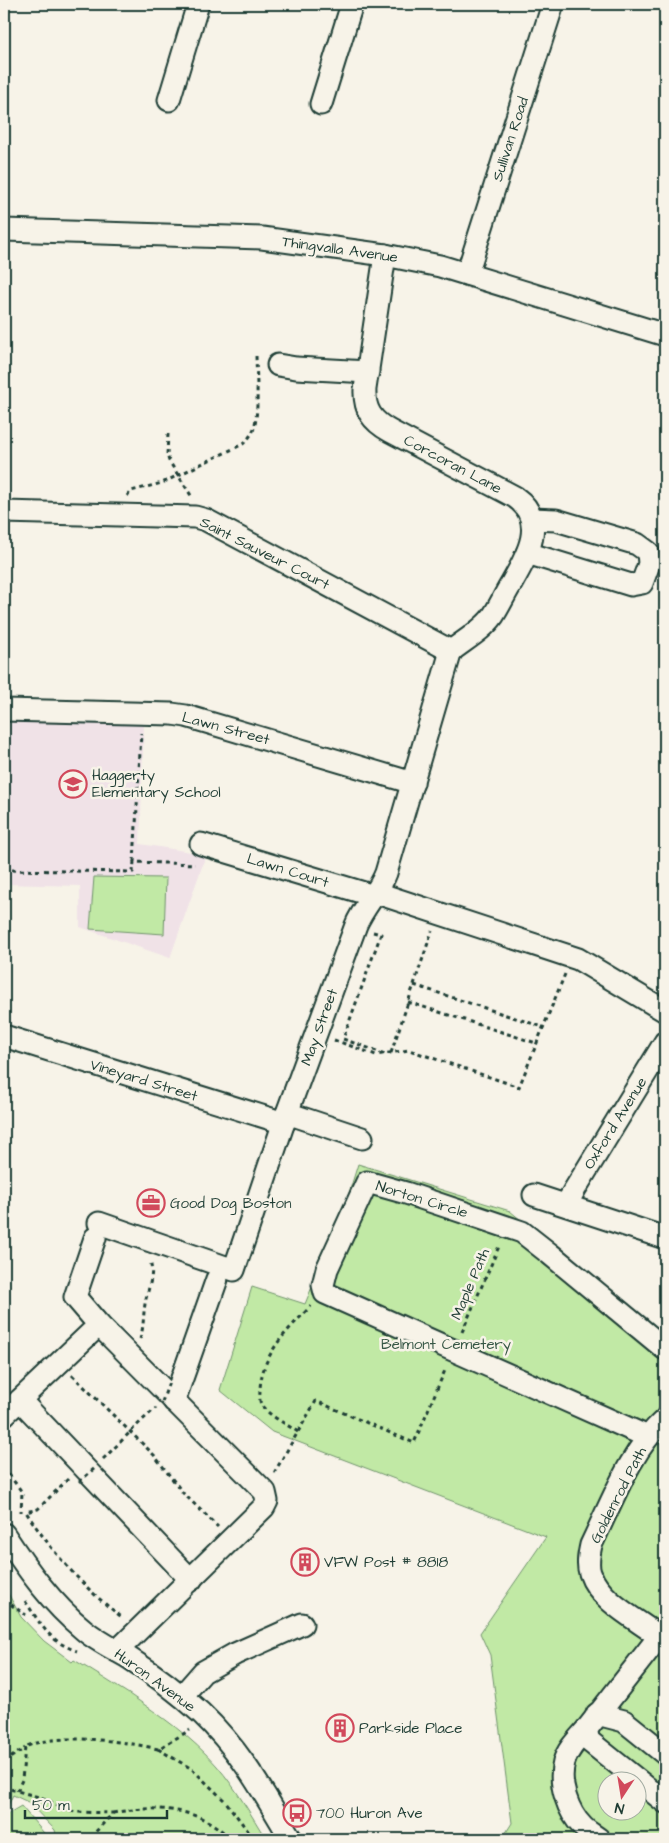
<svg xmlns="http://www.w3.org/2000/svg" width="669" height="1843" font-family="'Architects Daughter',sans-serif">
	<rect width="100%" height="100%" fill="#f7f3e8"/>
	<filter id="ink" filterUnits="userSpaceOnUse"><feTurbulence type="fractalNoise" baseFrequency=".02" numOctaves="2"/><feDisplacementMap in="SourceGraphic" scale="10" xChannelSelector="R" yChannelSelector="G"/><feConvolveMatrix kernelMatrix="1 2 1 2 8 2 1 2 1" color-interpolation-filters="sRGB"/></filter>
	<g filter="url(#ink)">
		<path fill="#f0e2e7" d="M4 722 144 724 140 844 191 852 205 858 170 958 80 927V886L4 884Z"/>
		<g fill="#c1e9a5" stroke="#70936c" fill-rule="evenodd">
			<path d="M94 877 166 878 164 934 90 929Z"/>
			<path d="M358 1164 510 1211 665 1339V1839H502L512 1823 490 1655 480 1633 546 1537 272 1432 220 1390 252 1287 305 1304 343 1212ZM606 1780H636V1810H606Z"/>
			<path d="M4 1586 21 1617 44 1641 72 1662 74 1660C93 1671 111 1683 129 1694 161 1716 192 1737 217 1766 236 1788 251 1815 266 1839H57L55 1830 28 1802 13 1795 4 1813Z"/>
			<path d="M21 1806 49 1839H4V1816Z"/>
		</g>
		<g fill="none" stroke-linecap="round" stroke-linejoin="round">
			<g stroke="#1f3d34" stroke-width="25">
				<g id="minor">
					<path d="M169 100 198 4"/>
					<path d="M321 104 352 4"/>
					<path d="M4 230 262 238 385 255 440 266 665 335"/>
					<path d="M385 255 365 389C364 410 372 421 390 431L515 497C549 521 526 558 510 586 504 596 499 607 493 616 483 630 465 640 451 651"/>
					<path d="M467 274 553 4"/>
					<path d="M278 365 296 368 368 372"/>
					<path d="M4 512 195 517 206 520 451 651"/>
					<path d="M527 553 631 585 642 583 649 564 648 552 637 544 556 520 532 519"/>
					<path d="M4 710 172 714 186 716 413 783"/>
					<path d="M201 844 374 896"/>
					<path d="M377 893 578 959 665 1011"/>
					<path d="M4 1036 284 1123"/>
					<path d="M287 1113 362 1138"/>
					<path d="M534 1195 665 1238"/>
					<path d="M566 1205 575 1189 665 1042"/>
					<path d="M99 1223 234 1270 287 1113 356 925C364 906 379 892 386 873L451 651"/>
					<path d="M95 1238 75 1297 99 1325"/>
					<path d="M20 1400 191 1580"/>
					<path d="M174 1401 217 1279"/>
					<path d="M4 1415 99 1325 265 1492 267 1501 264 1507 117 1651"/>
					<path d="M665 1419C631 1449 611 1504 591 1545 589 1554 587 1564 590 1573 600 1603 641 1621 665 1641"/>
					<path d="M648 1437 325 1293 323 1285 327 1269 367 1182 406 1193 522 1232 550 1254 665 1349"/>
					<path d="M4 1534C27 1569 51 1603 84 1630 97 1641 114 1649 129 1658 154 1674 179 1693 201 1713 242 1752 263 1792 291 1839"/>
					<path d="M182 1696 203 1672 235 1654 302 1624"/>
					<path d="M597 1714 624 1721 665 1754"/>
					<path d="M586 1730 589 1741 665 1802"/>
					<path d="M599 1839C594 1835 588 1832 583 1827 568 1812 558 1784 564 1762 567 1750 577 1740 586 1730L665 1629"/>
				</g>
			</g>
			<g stroke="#1f3d34" stroke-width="3" stroke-dasharray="4 4" stroke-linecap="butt">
				<path d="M168 434 167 455 169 461 192 497"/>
				<path d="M127 496 131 491 162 483 243 444C247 440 250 437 253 431 260 414 256 373 256 353"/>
				<path d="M134 862 141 733"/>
				<path d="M4 870 133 872 134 862 195 864"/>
				<path d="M373 932 381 934 343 1039 385 1054"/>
				<path d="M414 985 543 1027"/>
				<path d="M408 1002 536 1043"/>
				<path d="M334 1040 376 1055 409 1050 519 1087 565 974"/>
				<path d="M391 1053 432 931"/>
				<path d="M462 1332 500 1244"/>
				<path d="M140 1339C144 1327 143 1316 145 1304 147 1290 155 1276 150 1262"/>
				<path d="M72 1375 154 1455 183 1493 218 1527"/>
				<path d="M298 1432C288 1425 267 1415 261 1404 259 1400 260 1394 260 1389 262 1353 288 1330 311 1306"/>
				<path d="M103 1459C121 1442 137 1424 156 1408"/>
				<path d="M4 1468 22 1492 21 1512"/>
				<path d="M274 1473 316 1401 414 1443 446 1368"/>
				<path d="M68 1479 38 1509 26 1512C52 1552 84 1589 123 1618"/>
				<path d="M4 1600 26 1615"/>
				<path d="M25 1601C41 1624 48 1641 77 1651"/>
				<path d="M158 1749 192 1769 226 1802 254 1839"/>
				<path d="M4 1762 25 1748"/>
				<path d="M4 1785 10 1789 46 1799 63 1809 75 1812 113 1813 89 1839"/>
				<path d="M17 1791 22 1780 25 1747C57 1732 124 1741 158 1749L190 1730"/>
				<path d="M113 1813C152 1805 201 1806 230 1839"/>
			</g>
			<use href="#minor" stroke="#f7f3e8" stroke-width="21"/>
			<g stroke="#1f3d34" stroke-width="3" stroke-dasharray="4 4" stroke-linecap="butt">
				<path d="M162 1402 170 1379"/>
				<path d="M79 1482 96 1467"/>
			</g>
		</g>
	</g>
	<defs>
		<g id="school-ring" transform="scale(1.4375)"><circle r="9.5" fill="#f7f3e8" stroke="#d1495b" stroke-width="1.5"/><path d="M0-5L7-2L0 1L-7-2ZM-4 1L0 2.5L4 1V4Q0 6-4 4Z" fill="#d1495b"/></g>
		<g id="office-ring" transform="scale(1.4375)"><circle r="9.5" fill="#f7f3e8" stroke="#d1495b" stroke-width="1.5"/><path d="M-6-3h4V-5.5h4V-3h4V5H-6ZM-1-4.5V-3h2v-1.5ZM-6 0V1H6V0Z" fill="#d1495b"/></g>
		<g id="building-ring" transform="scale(1.4375)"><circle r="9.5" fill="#f7f3e8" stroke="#d1495b" stroke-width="1.5"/><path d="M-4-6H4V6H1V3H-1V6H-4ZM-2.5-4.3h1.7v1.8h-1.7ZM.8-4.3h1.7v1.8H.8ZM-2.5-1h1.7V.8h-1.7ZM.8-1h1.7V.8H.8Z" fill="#d1495b"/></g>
		<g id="bus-ring" transform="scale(1.4375)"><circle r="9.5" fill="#f7f3e8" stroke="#d1495b" stroke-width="1.5"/><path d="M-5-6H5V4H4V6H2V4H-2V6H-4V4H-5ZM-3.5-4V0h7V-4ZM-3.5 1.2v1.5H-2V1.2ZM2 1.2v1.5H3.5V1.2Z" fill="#d1495b"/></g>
	</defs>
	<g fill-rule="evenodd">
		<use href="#school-ring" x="73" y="784"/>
		<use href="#office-ring" x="151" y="1203"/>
		<use href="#building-ring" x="305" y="1562"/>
		<use href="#building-ring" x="340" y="1728"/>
		<use href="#bus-ring" x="297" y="1813"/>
	</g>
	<g text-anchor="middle" stroke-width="5" stroke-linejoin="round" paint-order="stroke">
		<g font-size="15" fill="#1f3d34" stroke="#f7f3e8">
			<text transform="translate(510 139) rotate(-72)" y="5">Sullivan Road</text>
			<text transform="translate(340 249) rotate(8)" y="5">Thingvalla Avenue</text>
			<text transform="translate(453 464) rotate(28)" y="5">Corcoran Lane</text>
			<text transform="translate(265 553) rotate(27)" y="5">Saint Sauveur Court</text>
			<text transform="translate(226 728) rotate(15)" y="5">Lawn Street</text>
			<text transform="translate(288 870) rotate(17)" y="5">Lawn Court</text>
			<text transform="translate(319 1027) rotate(-70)" y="5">May Street</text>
			<text transform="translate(144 1080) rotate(17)" y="5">Vineyard Street</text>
			<text transform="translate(615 1123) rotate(-58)" y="5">Oxford Avenue</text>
			<text transform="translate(422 1199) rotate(17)" y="5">Norton Circle</text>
			<text transform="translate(470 1284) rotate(-67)" y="5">Maple Path</text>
			<text transform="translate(618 1495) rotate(-63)" y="5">Goldenrod Path</text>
			<text transform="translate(155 1680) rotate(36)" y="5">Huron Avenue</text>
		</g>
		<g font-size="15" fill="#1f3d34" stroke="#f7f3e8" text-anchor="start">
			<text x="92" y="780">Haggerty<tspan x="92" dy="17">Elementary School</tspan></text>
			<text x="170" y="1208">Good Dog Boston</text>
			<text x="324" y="1567">VFW Post # 8818</text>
			<text x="359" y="1733">Parkside Place</text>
			<text x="316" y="1818">700 Huron Ave</text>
		</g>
		<g font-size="15" fill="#375745" stroke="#f7f3e8">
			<text x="446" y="1349">Belmont Cemetery</text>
		</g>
	</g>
	<rect width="669" height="1843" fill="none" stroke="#f7f3e8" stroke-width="20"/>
	<rect x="10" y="10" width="649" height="1823" fill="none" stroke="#1f3d34" stroke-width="2" filter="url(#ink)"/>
	<g transform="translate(622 1796) rotate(192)"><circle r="24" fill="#f7f3e8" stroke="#a1aaa0"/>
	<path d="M0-4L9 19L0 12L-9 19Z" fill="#d1495b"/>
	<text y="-8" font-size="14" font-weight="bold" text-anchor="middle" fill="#1f3d34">N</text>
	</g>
	<path d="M25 1810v8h142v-8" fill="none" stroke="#1f3d34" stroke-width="2.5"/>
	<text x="32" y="1810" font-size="15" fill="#1f3d34" stroke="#f7f3e8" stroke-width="4" paint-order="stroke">50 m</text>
</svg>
